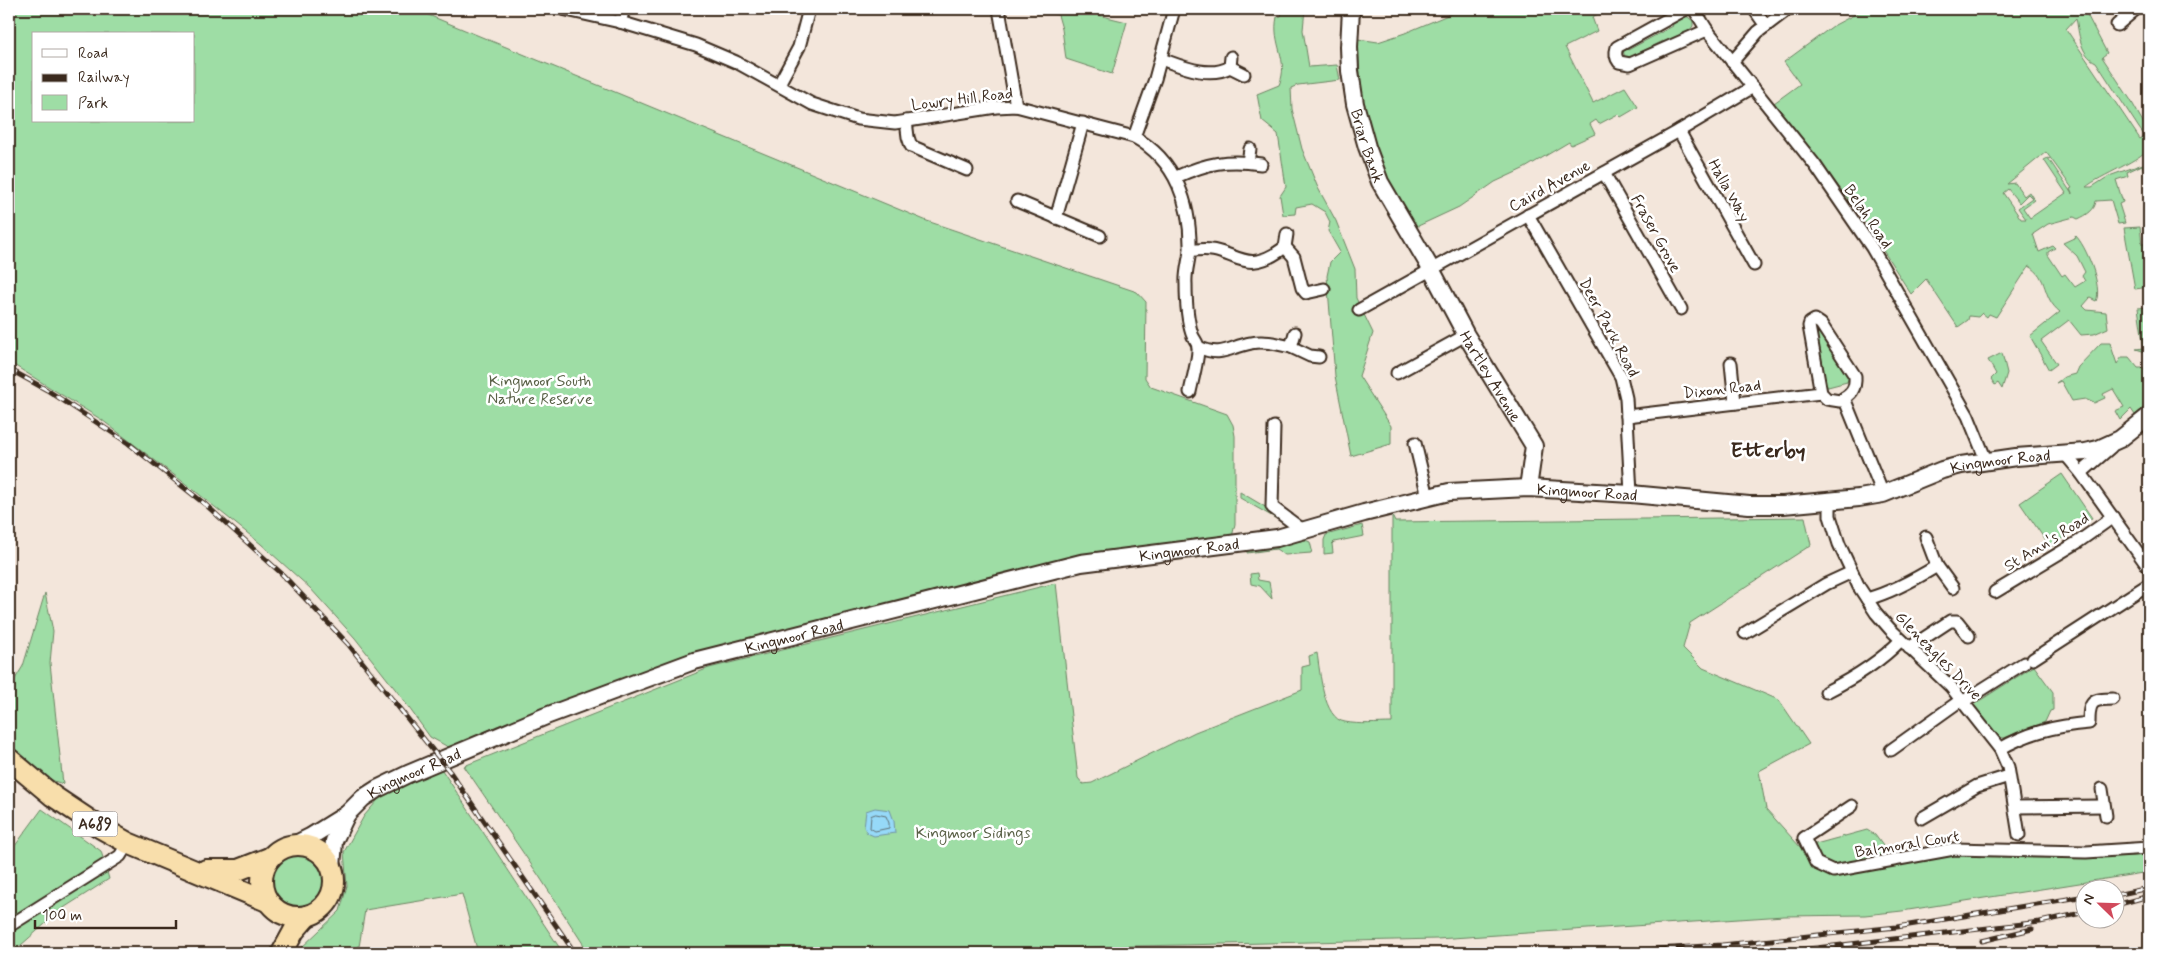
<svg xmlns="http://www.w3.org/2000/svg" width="2158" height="962" font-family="Mynerve,sans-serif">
	<rect width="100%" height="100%" fill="#f3e6db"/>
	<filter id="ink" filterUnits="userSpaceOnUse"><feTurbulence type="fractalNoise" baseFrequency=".02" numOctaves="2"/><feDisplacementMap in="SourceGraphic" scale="10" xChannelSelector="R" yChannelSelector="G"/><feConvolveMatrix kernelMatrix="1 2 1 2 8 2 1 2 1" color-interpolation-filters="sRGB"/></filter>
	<g filter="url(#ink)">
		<g fill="#9edda5" stroke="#6c8462" fill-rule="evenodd">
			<path d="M9 9H414L927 221 1137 292 1146 302 1145 378 1151 387 1227 414 1233 425 1235 436V524L1232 537 1153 546 716 651 497 726 450 748 430 737 399 694 355 638 310 588 261 544 195 491 102 420 9 362ZM34 34H194V121H34Z"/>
			<path d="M1034 9H1074L1127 22 1112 74 1066 59 1062 29 1058 15Z"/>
			<path d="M1284 9H1305L1303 30 1309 67 1337 65 1340 80 1298 85 1291 88 1292 109 1302 149 1318 188 1336 221 1355 269 1356 298 1373 333 1359 376 1391 426V444L1351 456 1335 376 1327 276 1330 262 1340 252 1328 231 1330 222 1325 212 1312 204 1296 207 1295 214 1283 215 1280 196 1286 187 1278 134 1262 121 1257 94 1279 85C1290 60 1271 44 1277 17L1281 16Z"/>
			<path d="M1462 9H1608L1592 17 1597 31 1565 47 1593 103 1625 87 1638 107 1621 117 1618 114 1599 124 1596 120 1590 124 1595 134 1571 145 1569 142 1525 168 1495 182 1459 207 1416 227 1411 226C1402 208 1390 190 1382 171 1364 127 1360 86 1358 39L1378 42 1405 33Z"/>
			<path d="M1865 9H2084L2107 53 2102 57 2130 99 2148 131 2144 135 2139 128 2096 62C2080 55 2079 33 2076 18L2066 29 2140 139 2146 135C2148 139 2151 143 2149 147 2144 159 2099 176 2086 187H2092L2109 176 2143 164 2149 167V184L2142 165 2127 172 2128 176 2116 180 2123 202 2119 204 2125 223 2118 224 2111 200 2096 201C2095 210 2087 215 2078 219L2074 217 2048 224 2033 234 2039 252 2053 246 2055 248 2048 252V255L2062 276 2065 274 2075 287 2085 281 2082 276 2085 272 2077 256 2063 243 2076 237 2075 235C2086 245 2103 288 2096 301L2090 298 2083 306 2087 310 2106 312 2108 328 2094 334 2081 335 2069 320 2041 341 2057 364 2049 370 2030 336 2060 312C2041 297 2049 277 2029 266L1996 317 1989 314 1987 317 1982 313 1978 317 1969 316 1968 320 1958 327 1926 279 1911 294 1859 213 1774 103 1800 84 1784 62 1833 26ZM2046 152 2072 188 2070 189 2072 194 2048 158 2044 160 2066 193 2030 218 2023 208 2034 200 2029 192 2024 196 2015 183 2007 184ZM2008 189 2019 203 2028 194 2032 198 2018 208 2026 219H2021L2003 193Z"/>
			<path d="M1683 16 1688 17 1693 21V26L1689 31 1665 44 1663 41 1631 57 1632 60 1625 58 1623 50 1626 46 1628 50 1673 26 1671 23Z"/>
			<path d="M2140 227 2142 244H2149V287L2135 289 2124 228Z"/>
			<path d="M2149 307V353L2136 349 2144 348 2138 308Z"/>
			<path d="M1821 333 1850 374 1847 382 1828 387H1822L1816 334Z"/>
			<path d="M2101 343H2110L2117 364 2122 357H2129L2138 368H2149V403L2135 415 2131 409 2120 420 2115 411 2124 407 2113 389 2103 394 2105 398 2094 403 2085 399 2072 401 2061 381 2056 383 2064 377 2075 374 2078 367Z"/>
			<path d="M2002 353 2007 373 2002 389 1998 383 1995 385 1991 379 1996 374 1988 360Z"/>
			<path d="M2062 474 2092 518 2050 547 2020 503Z"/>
			<path d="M1240 492 1289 521V526L1240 498Z"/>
			<path d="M1392 516 1395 522 1805 517 1811 545 1690 623 1683 648 1703 668 1779 700 1809 744 1759 771 1766 809 1801 848 1867 830 1875 835 1892 858 1980 854 2135 856 2149 853V872L1902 911 1865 915 1784 916 1437 939 842 953H589L539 876 464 766 709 668 1056 583 1078 778 1083 784 1092 783 1195 732 1302 690V667L1310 665 1309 656 1317 653C1320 671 1323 719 1345 722 1360 725 1377 723 1392 723Z"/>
			<path d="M1362 525 1364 536 1334 542 1332 544 1333 553 1324 554V540L1326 535Z"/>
			<path d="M1305 540 1310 542 1312 550 1311 553 1285 555 1276 549 1247 553V550Z"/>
			<path d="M1257 573 1258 580 1269 582 1272 599 1260 586 1251 584 1250 574Z"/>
			<path d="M45 593 53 631 50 663 63 784 54 781 15 758 9 749V689L23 666Z"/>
			<path d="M2034 666 2053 692V710L2050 711 2045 722 2004 738 1997 737 1973 705Z"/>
			<path d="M440 767 563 953H478L462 894 365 910 358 953H299L300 949 340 911 347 886 344 852 364 816 383 794Z"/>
			<path d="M42 809 101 851 109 879 62 909 12 953H9V899L11 898 9 854Z"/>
			<circle cx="297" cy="879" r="29"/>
		</g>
		<path fill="#96d9f8" stroke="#7293a1" d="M875 808 890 810 894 821 895 833 874 836 867 833 864 827 866 811Z"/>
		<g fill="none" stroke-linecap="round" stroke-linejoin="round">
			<path stroke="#5f7075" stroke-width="1" d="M876 814 886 816 889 823V828L875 831 870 828 871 816Z"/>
			<g stroke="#3b2a1e" stroke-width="15">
				<g id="street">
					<path d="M562 9 620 22 696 45 736 62 812 104 858 119 895 123 996 107 1016 106 1134 137C1176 160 1191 204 1190 250 1189 262 1185 272 1186 284 1186 300 1187 319 1192 334 1193 338 1198 343 1198 347 1199 356 1192 382 1190 392"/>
					<path d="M999 9 1016 106"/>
					<path d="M1686 9 1617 47C1615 53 1615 57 1619 62L1630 64 1707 30"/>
					<path d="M1694 9 1707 30 1815 165 1872 248 1968 416 1986 460"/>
					<path d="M1754 9 1766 26"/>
					<path d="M620 22 624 9"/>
					<path d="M2117 25 2136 9"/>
					<path d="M1161 59C1181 66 1209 79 1230 67L1231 57"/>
					<path d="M1732 62 1758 32 1788 9"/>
					<path d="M1230 67 1244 74"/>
					<path d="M779 84 799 47 809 9"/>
					<path d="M906 121 908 137 911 146 967 170"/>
					<path d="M1679 131 1754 265"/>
					<path d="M1134 137 1155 79 1174 9"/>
					<path d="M1248 162 1250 149"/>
					<path d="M1604 173 1681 309"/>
					<path d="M1176 177C1207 163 1227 159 1261 164"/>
					<path d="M1017 201 1100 236"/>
					<path d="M1528 215 1621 377 1626 398 1631 494"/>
					<path d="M1056 218 1083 123"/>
					<path d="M1285 247 1287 234"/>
					<path d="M1190 251C1235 241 1240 282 1285 247L1294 257 1302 288 1306 293 1324 289"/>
					<path d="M1359 310 1679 131 1753 87"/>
					<path d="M1815 320 1821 324 1855 376C1856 390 1851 394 1840 401L1827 399 1821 393 1809 326 1810 323Z"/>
					<path d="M1198 347C1222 358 1229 347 1251 343 1264 340 1278 344 1291 347L1295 333"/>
					<path d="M1291 347 1310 356 1319 357"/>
					<path d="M1731 363 1735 403"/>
					<path d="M1397 373 1466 335"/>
					<path d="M1844 398 1883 494"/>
					<path d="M1627 416 1821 393"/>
					<path d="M1274 427 1272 507 1304 531"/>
					<path d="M1415 443 1428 497"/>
					<path d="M2064 453 2081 473 2149 568"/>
					<path d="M2081 473 2111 447"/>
					<path d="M1830 499V516L1839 544 1859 587 1876 613 1890 629 1951 687 2000 749 2008 767 2019 835"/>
					<path d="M1926 537 1937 566 1953 588"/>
					<path d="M1995 592 2078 542 2113 517"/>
					<path d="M1867 599C1892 592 1914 580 1937 566"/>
					<path d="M1745 633 1826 584 1852 572"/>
					<path d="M1909 648 1950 621H1957L1969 636"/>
					<path d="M2033 659 2149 584"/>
					<path d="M1826 692C1852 679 1881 661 1901 640"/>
					<path d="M1964 701 2024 663"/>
					<path d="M2000 749C2029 732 2056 726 2089 723 2089 701 2092 699 2113 699"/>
					<path d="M1891 750 1961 700"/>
					<path d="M2102 789 2106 816"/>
					<path d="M1852 806 1804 838 1816 863 1833 871 1954 849 2086 852 2149 848"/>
					<path d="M2015 807 2103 806"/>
					<path d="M1922 818 1977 786 2009 776"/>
					<path d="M9 926 120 856 128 843"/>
				</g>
			</g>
			<g stroke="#3b2a1e" stroke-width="20">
				<g id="secondary">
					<path id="s1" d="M1351 9 1349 47 1350 71 1355 104 1367 147 1380 182 1431 269 1466 335 1534 446 1528 488"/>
					<path id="s2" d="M294 845 310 837 347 814 363 798 377 789 408 774 546 716 694 661 1081 563 1277 538 1364 513 1449 492 1528 488 1631 494 1749 505H1783L1859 498 1883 494 1942 470 1961 465 2016 457 2085 452 2098 449 2120 439 2149 416"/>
					<path d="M332 868 334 841 347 814"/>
				</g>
			</g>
			<g stroke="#3b2a1e" stroke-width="24">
				<g id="highway">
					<path d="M9 759 53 796 101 828 128 843 267 901"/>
					<circle cx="298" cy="881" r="36"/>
					<path d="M206 870H238L269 858"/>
					<path d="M282 953 294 931 307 916"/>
				</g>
			</g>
			<use href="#street" stroke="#fff" stroke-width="11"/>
			<use href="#secondary" stroke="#fff" stroke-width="16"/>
			<use href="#highway" stroke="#f8deab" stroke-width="20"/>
			<g stroke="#3b2a1e" stroke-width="5">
				<g id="rail">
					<path d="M9 369 47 390 128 443 206 505 281 573 348 644 450 772 575 953"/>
					<path d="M2116 895 2149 888"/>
					<path d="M2116 905 2149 896"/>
					<path d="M1982 941 2032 929"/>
					<path d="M1595 953 1722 945 1897 927 2086 896"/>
					<path d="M1773 953 2040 922 2086 912"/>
				</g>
			</g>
			<use href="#rail" stroke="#fff" stroke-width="3" stroke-dasharray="9" stroke-linecap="butt"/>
		</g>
	</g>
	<g text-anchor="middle" stroke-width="5" stroke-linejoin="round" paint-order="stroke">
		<rect fill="#fff" stroke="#766a62" stroke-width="1" x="72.5" y="811.5" width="45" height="25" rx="4"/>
		<g font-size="15" font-weight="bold" fill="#3b2a1e">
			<text x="95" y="829">A689</text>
		</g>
		<g font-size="16" fill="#3b2a1e" stroke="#fff">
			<text transform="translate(962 98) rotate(-7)" y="6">Lowry Hill Road</text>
			<text dy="6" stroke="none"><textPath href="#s1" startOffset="139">Briar Bank</textPath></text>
			<text transform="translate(1549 185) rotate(-29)" y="6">Caird Avenue</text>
			<text transform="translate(1730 190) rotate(61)" y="6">Halla Way</text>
			<text transform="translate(1869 216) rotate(56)" y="6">Belah Road</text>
			<text transform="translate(1657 233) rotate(61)" y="6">Fraser Grove</text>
			<text transform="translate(1610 327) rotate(62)" y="6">Deer Park Road</text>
			<text dy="6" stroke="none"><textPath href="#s1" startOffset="401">Hartley Avenue</textPath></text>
			<text transform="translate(1722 388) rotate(-6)" y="6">Dixon Road</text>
			<text dy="6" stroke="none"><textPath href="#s2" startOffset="1776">Kingmoor Road</textPath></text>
			<text dy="6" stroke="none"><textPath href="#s2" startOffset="1356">Kingmoor Road</textPath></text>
			<text transform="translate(2046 541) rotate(-32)" y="6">St Ann's Road</text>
			<text dy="6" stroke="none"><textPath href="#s2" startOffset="951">Kingmoor Road</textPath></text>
			<text dy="6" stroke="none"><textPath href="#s2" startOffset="546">Kingmoor Road</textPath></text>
			<text transform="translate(1939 655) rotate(46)" y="6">Gleneagles Drive</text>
			<text dy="6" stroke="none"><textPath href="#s2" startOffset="141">Kingmoor Road</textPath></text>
			<text transform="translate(1907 843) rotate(-9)" y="6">Balmoral Court</text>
		</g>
		<g font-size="16" fill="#596046" stroke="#fff">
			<text x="540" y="386">Kingmoor South<tspan x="540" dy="18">Nature Reserve</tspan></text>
			<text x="973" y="838">Kingmoor Sidings</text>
		</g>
		<g font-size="21" font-weight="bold" fill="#3b2a1e" stroke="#fff">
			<text x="1768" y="457">Etterby</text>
		</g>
	</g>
	<rect width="2158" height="962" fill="none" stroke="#fff" stroke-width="30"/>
	<rect x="15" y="15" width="2128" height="932" fill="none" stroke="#3b2a1e" stroke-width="2" filter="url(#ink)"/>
	<rect x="32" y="32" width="162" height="90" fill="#ffffff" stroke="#b1aaa5"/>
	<rect x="42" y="49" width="25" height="8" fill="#ffffff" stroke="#b1aaa5"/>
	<text x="78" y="58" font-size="15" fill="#3b2a1e">Road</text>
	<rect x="42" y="74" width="25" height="8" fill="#3b2a1e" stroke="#b1aaa5"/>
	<text x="78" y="82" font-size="15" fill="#3b2a1e">Railway</text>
	<rect x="42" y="95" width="25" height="15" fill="#9edda5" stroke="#b1aaa5"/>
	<text x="78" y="108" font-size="15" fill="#3b2a1e">Park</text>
	<g transform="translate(2100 904) rotate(293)"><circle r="24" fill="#ffffff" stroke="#b1aaa5"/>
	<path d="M0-4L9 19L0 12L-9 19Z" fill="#d1495b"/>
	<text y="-8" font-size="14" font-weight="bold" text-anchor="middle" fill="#3b2a1e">N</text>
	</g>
	<path d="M35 920v8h141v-8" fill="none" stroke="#3b2a1e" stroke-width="2.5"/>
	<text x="42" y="920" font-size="15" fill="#3b2a1e" stroke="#ffffff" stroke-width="4" paint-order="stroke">100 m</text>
</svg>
